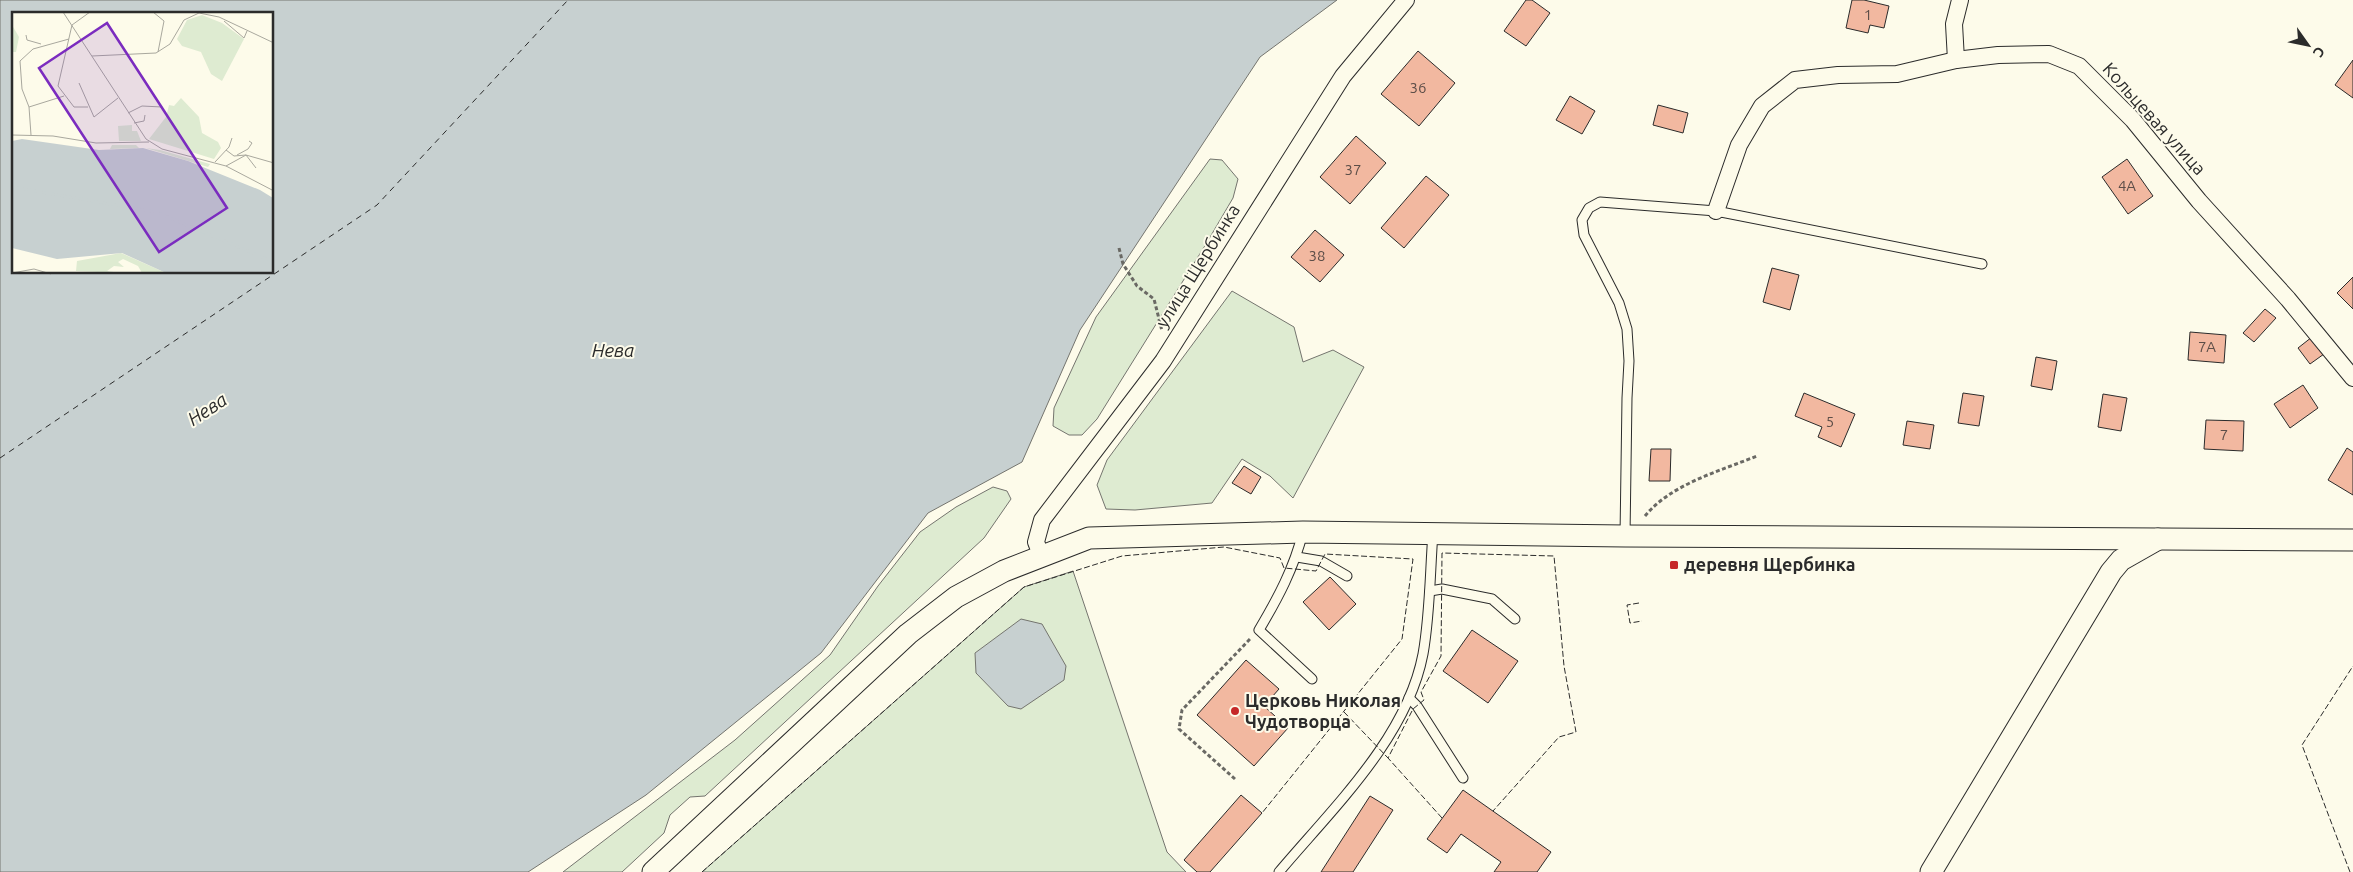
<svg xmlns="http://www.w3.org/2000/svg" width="2353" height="872" font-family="Ubuntu,sans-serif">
	<rect width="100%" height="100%" fill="#fdfbea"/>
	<g fill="#deebd1" stroke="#74746e">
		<path d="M1210 159 1222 160 1238 179 1233 198 1206 244 1097 419 1082 435H1069L1053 426 1054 408 1096 317Z"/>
		<path d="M1232 291 1294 327 1303 362 1333 350 1364 367 1293 498 1270 476 1242 459 1212 503 1135 510 1106 509 1097 485 1107 460Z"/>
		<path d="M993 487 1007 491 1011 499 984 538 705 796 690 797 670 815 664 833 622 872H563L735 740 830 655 878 586 920 532 956 507Z"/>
		<path d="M1073 571 1167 852 1186 872H702L1024 587Z"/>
	</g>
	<g fill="#c7d0d0" stroke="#74746e" fill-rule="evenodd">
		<path d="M0 0H1337L1260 57 1080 330 1022 462 928 513 821 653 646 795 528 872H0ZM14 14H272V272H14Z"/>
		<path d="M1021 619 1042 624 1066 666 1064 680 1021 709 1008 706 976 673 975 653Z"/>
	</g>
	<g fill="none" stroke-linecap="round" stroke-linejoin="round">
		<path stroke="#2b2b2b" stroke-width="1" stroke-dasharray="6 5" stroke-linecap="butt" d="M0 458 377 205 568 0"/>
	</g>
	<g fill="#f2b8a0" stroke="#2b2b2b">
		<path d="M1526 0H1532L1550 13 1526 46 1504 31Z"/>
		<path d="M1852 0H1864L1889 6 1884 28 1870 25 1868 33 1846 28Z"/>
		<path d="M1418 51 1455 83 1419 126 1381 94Z"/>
		<path d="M2353 60V98L2335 85Z"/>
		<path d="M1570 96 1595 111 1582 134 1556 120Z"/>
		<path d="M1658 105 1688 113 1683 133 1653 125Z"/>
		<path d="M1356 136 1386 163 1350 204 1320 177Z"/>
		<path d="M2127 159 2153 196 2128 214 2102 177Z"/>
		<path d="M1426 176 1449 195 1404 248 1381 228Z"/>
		<path d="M1315 230 1344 255 1320 282 1291 257Z"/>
		<path d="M1772 268 1799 275 1790 310 1763 302Z"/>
		<path d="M2353 277V309L2337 293Z"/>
		<path d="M2265 309 2276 318 2254 342 2243 333Z"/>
		<path d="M2190 332 2226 335 2224 363 2188 360Z"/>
		<path d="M2312 337 2324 354 2310 364 2298 348Z"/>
		<path d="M2036 357 2057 361 2052 390 2031 386Z"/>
		<path d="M2303 385 2318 408 2290 428 2274 404Z"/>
		<path d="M1804 393 1855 414 1841 447 1818 437 1822 427 1795 416Z"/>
		<path d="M1963 393 1984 396 1979 426 1958 423Z"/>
		<path d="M2103 394 2127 398 2121 431 2098 427Z"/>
		<path d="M2206 420 2244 421 2243 451 2204 449Z"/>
		<path d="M1907 421 1934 425 1930 449 1903 445Z"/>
		<path d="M2347 448 2353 452V495L2328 480Z"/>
		<path d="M1651 449H1671L1670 481H1649Z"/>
		<path d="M1244 466 1261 477 1251 494 1232 483Z"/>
		<path d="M1330 577 1356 604 1329 630 1303 602Z"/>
		<path d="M1472 630 1518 661 1488 703 1443 671Z"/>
		<path d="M1246 660 1279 689 1264 706 1288 728 1254 766 1197 715Z"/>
		<path d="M1463 790 1551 852 1537 872H1494L1501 862 1461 834 1447 853 1427 839Z"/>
		<path d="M1241 795 1262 813 1210 872H1197L1184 860Z"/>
		<path d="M1370 796 1393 810 1353 872H1321Z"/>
	</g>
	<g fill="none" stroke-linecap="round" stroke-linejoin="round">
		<g stroke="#2b2b2b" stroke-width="11">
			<g id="service">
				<path d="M1303 532C1294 568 1278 598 1259 630L1312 679"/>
				<path d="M1625 536 1627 398 1629 361 1627 329 1619 303 1584 235 1582 220 1589 208 1600 202 1716 211 1982 264"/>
				<path d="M1297 557 1321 561 1347 576"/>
				<path d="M1430 591 1442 589 1492 599 1515 619"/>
				<path d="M1409 698 1417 706 1463 778"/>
				<path d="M1279 872C1332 809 1407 738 1423 654 1430 615 1430 573 1433 532"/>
			</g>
		</g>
		<g stroke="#2b2b2b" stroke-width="18">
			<g id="minor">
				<path d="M1956 60 1954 24 1960 0"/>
				<path d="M1716 211 1739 145 1762 106 1795 80 1838 75 1897 74 1956 60 1998 55 2049 54 2079 66 2133 120 2199 201 2288 299 2353 378"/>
				<path d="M1041 555 1036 542 1042 520 1163 361 1343 76 1406 0"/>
			</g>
		</g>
		<g stroke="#2b2b2b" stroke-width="23">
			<g id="tertiary">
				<path d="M653 872 908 634 956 597 1004 571 1089 538 1303 532 1625 536 2353 540"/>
				<path d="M1931 872 2111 572 2121 560 2158 539"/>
			</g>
		</g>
		<g stroke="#6a6964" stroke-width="3" stroke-dasharray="4 2.5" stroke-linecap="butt">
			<path d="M1119 248 1123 264 1137 286 1154 299 1162 331"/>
			<path d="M1645 516C1671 484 1720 471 1757 456"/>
			<path d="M1235 779 1179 729 1182 710 1250 639"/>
		</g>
		<use href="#service" stroke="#fdfbea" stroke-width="9"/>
		<use href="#minor" stroke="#fdfbea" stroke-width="16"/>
		<use href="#tertiary" stroke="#fdfbea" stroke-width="21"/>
		<g stroke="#2b2b2b" stroke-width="1" stroke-dasharray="6 2.5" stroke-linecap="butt">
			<path d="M1639 603 1627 605 1630 623 1642 621"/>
			<path d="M1344 712 1388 758"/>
			<path d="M1442 818 1388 758 1413 709 1424 700 1421 692 1441 656 1442 553 1554 556 1564 666 1576 732 1559 737 1493 811"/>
			<path d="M702 872 1024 587 1122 556 1224 547 1280 558 1284 568 1316 571 1325 554 1413 559 1402 639 1262 813"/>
			<path d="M2350 872 2302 745 2353 666"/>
		</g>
	</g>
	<g fill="#c62828" stroke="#fdfbea" stroke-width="2">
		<rect x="1669" y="560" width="10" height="10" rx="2.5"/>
		<circle cx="1235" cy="711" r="5"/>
	</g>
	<g text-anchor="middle" stroke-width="4" stroke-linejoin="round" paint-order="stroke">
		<g font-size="15" fill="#5d4e48">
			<text x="1868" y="20">1</text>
			<text x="1418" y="93">36</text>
			<text x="1353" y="175">37</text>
			<text x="2127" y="191">4А</text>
			<text x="1317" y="261">38</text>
			<text x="2207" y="352">7А</text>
			<text x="1830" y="427">5</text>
			<text x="2224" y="440">7</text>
		</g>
		<g font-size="18" fill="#2b2b2b" stroke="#fdfbea">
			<text transform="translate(2154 119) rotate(48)" y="6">Кольцевая улица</text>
			<text transform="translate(1198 266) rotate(-58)" y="6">улица Щербинка</text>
		</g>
		<g font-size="18" font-weight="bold" fill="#2b2b2b" stroke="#fdfbea" text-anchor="start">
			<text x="1684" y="571">деревня Щербинка</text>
			<text x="1245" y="707">Церковь Николая<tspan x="1245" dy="21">Чудотворца</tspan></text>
		</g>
		<g font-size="19" font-style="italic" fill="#2b2b2b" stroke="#fdfbea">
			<text x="613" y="357">Нева</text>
			<text transform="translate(207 409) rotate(-33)" y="7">Нева</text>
		</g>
	</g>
	<g transform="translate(12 12)">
		<rect width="261" height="261" fill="#fdfbea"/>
		<path d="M190 3 210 11 232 27 210 69 199 62 189 40 170 34 165 27 175 8ZM0 13 7 25 4 40H0ZM169 86 187 105 190 121 206 130 209 136 202 147 137 127 154 105 157 93 162 94ZM120 113V119H125L129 129H107L106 114ZM100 133H124L127 136 98 137ZM134 136 148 138 198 152 196 155ZM109 241 154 261H130L126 254 111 247 106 250 112 255 102 254 95 259 108 261 64 259 65 249Z" fill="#deebd1"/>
		<path d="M10 127 87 138 131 136 176 149 248 178 261 186V261H154L110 241 45 247 0 236V129Z" fill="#c7d0d0"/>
		<path fill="none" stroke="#c7d0d0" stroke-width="2.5" d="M0 175 144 200 262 250"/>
		<path fill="none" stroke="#a9a89e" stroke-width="1" d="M51 0 134 127 150 137 214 154 262 179M141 0 152 9 146 40M212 9 232 26 235 19M14 23 15 28 29 32M80 44 144 41 158 32 172 8 187 1 207 5 262 31M67 71 82 105 106 86M17 95 52 84M76 95H62L46 74 60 13 78 0M116 101 130 94 150 95M122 111 132 109 133 103M0 123 41 124 84 131 137 130M19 123 17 95 10 77 8 49 21 37 57 27M214 138 222 144 234 143 244 156M225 143 236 137 240 131 237 129M203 150 217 135 220 126M214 154 234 143 262 151M0 261 22 257 39 262"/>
		<path fill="#7b2cbf" fill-opacity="0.15" stroke="#7b2cbf" stroke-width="2.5" d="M95 11 215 196 147 240 27 56Z"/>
		<rect width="261" height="261" fill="none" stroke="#2b2b2b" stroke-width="2.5"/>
	</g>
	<g transform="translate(2308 45) rotate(123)" stroke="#fdfbea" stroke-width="4" paint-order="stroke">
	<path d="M0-4L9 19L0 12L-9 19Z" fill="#2b2b2b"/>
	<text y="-8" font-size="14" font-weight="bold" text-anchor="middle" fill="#2b2b2b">С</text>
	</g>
</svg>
